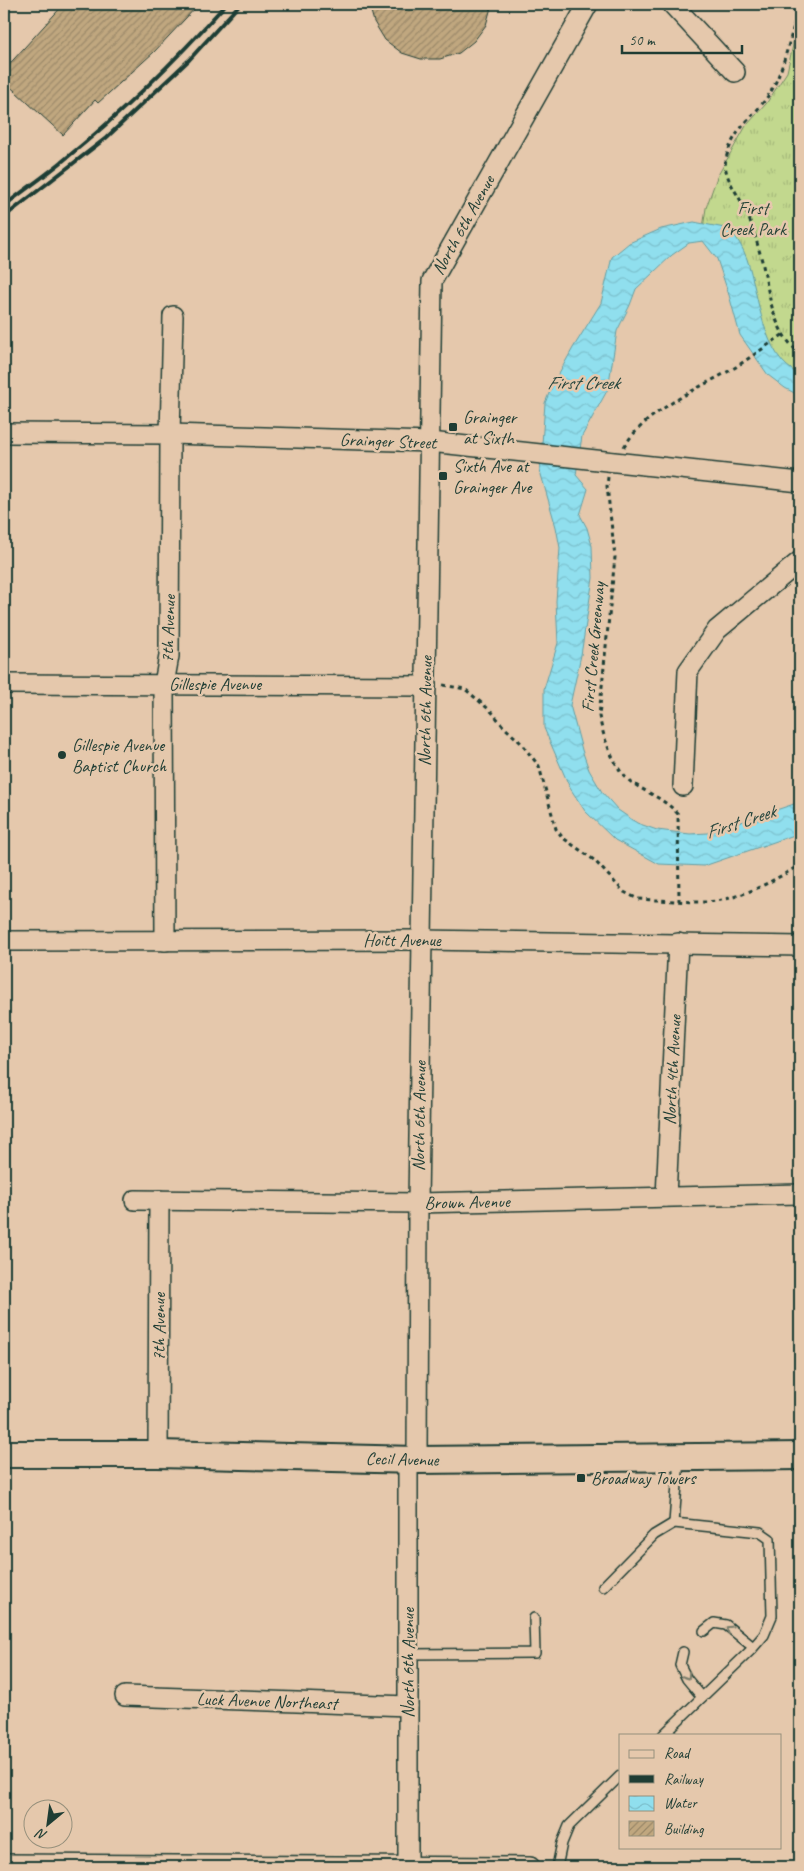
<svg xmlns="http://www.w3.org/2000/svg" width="804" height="1871" font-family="Caveat,sans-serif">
	<defs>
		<pattern id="grass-tufts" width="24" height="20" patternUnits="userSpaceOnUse" patternTransform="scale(1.25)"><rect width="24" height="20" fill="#c2d88e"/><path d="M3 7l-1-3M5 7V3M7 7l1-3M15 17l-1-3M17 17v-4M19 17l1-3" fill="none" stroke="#a6ba7b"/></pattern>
		<pattern id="water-waves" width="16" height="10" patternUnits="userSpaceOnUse" patternTransform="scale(1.25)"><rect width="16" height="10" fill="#90dfee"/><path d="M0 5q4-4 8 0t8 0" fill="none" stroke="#7cc0cd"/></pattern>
		<pattern id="building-hatch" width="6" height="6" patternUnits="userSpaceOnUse" patternTransform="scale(1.25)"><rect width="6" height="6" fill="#c0a77f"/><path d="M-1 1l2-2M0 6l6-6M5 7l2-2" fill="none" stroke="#9b8969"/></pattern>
	</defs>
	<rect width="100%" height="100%" fill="#e5c8ac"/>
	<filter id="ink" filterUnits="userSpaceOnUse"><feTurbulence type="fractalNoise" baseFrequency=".02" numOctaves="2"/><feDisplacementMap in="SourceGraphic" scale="10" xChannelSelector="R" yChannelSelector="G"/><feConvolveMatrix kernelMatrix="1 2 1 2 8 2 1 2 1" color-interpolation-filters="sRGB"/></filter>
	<g filter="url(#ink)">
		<path fill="url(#grass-tufts)" stroke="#708a61" d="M800 4V392L730 283 703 228 706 208 717 177 746 126 766 104 787 72 793 45 794 26Z"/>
		<path fill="url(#water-waves)" stroke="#639ea4" d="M694 222 730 229C737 238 743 248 747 259 759 294 762 359 800 374V396L785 388 768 375 740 335 729 295 717 259 703 241 689 243 672 255 636 289 630 305 617 331 608 389 582 436 576 475 588 489 580 515 587 528 592 546 593 578 581 655 570 705 582 750 589 770 602 792 618 810 637 823 657 830 690 834 708 833 800 802V833L704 866 659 864 615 840 585 811 570 788 544 728V689L558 643 556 601 560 548 556 527 540 471 545 403 553 384 573 348 601 303 612 257 629 243 661 229Z"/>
		<g fill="url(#building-hatch)" stroke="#1f3d34">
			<path d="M64 4H199L154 52 98 103 95 100 63 135 4 81V70Z"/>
			<path d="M369 4H492L486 25 474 41 459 53 440 59H421L402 53 385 40 374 22Z"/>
		</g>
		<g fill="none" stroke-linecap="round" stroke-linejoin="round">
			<g stroke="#1f3d34" stroke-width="12">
				<g id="lane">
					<path d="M603 1587 654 1535 674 1523"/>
					<path d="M704 1631 714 1623 726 1625 753 1647"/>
					<path d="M683 1652 680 1665 687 1679 702 1697"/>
					<path d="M408 1654 535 1653 534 1618"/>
					<path d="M663 1735 751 1650 764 1635 772 1616 770 1539 760 1532 674 1523 679 1459"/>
					<path d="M557 1867 562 1843 569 1826 620 1776"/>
				</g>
			</g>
			<g stroke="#1f3d34" stroke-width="22">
				<g id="street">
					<path d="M672 4 735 72"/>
					<path d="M4 433 170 434 430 442 800 482"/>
					<path d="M4 684 426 686"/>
					<path d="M683 786 688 671 717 630 800 561"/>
					<path d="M4 941 422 940 800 946"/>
					<path d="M165 941 164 684 169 656 170 434 173 316"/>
					<path d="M666 1197 678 943"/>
					<path d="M135 1200 418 1203 800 1194"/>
					<path d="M158 1454 159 1200"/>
					<path d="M417 1460 418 1203 432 281 588 4"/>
					<path d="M125 1696 408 1706"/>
					<path d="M4 1864 530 1867"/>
					<path d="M408 1866V1460"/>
				</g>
			</g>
			<g stroke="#1f3d34" stroke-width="30">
				<path id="secondary" d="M4 1454H158L417 1460 800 1456"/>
			</g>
			<g stroke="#1f3d34" stroke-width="3" stroke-dasharray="4 4" stroke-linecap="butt">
				<path d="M794 26 796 4"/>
				<path d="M800 29 794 26C787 49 782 73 770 93 755 117 733 128 726 159 722 175 737 192 744 207 752 224 757 242 762 261 769 292 772 332 800 353"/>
				<path d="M624 447C646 410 700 388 736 367 752 356 768 345 784 334"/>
				<path d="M608 477 607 486 615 557 599 716C603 736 614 770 631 782 647 793 665 799 678 814L679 901"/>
				<path d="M443 685 465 689 492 712 503 726 520 742 539 766 556 829 563 838 594 860 624 892 638 899C660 900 682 902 704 902 738 901 771 882 800 865"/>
			</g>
			<use href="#lane" stroke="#e5c8ac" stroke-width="9"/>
			<use href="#street" stroke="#e5c8ac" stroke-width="19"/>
			<use href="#secondary" stroke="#e5c8ac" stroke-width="26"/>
			<g stroke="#1f3d34" stroke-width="4">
				<path d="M4 206C24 190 45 176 64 160 122 113 177 59 226 4"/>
				<path d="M4 217 106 138 189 60 240 4"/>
			</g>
		</g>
		<defs><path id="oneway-chevron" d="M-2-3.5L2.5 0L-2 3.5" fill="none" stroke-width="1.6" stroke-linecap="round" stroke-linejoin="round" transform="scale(1.25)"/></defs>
		<g stroke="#787c6a">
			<use href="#oneway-chevron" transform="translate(729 1629) rotate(-148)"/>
			<use href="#oneway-chevron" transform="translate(687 1676) rotate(57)"/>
		</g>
	</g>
	<g fill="#1f3d34" stroke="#e5c8ac" stroke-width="2">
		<rect x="448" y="422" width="10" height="10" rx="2.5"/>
		<rect x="438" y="471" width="10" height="10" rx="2.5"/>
		<circle cx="62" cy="755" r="5"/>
		<rect x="576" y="1473" width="10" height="10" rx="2.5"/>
	</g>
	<g text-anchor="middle" stroke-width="5" stroke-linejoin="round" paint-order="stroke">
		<g font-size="18" fill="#274538" stroke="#e5c8ac">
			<text x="753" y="214">First<tspan x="753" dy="21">Creek Park</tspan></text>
		</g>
		<g font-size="18" fill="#1f3d34" stroke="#e5c8ac">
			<text transform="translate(463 225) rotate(-61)" y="6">North 6th Avenue</text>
			<text transform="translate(388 441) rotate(2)" y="6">Grainger Street</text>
			<text transform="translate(168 629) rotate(-88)" y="6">7th Avenue</text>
			<text transform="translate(593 647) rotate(-85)" y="6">First Creek Greenway</text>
			<text x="215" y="690">Gillespie Avenue</text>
			<text transform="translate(425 711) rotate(-89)" y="6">North 6th Avenue</text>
			<text x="402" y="946">Hoitt Avenue</text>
			<text transform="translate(672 1070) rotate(-87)" y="6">North 4th Avenue</text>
			<text transform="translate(419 1116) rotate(-89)" y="6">North 6th Avenue</text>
			<text transform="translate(467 1202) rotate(-1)" y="6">Brown Avenue</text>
			<text transform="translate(159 1327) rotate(-90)" y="6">7th Avenue</text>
			<text transform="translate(402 1459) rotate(1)" y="6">Cecil Avenue</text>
			<text transform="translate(408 1663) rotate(-90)" y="6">North 6th Avenue</text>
			<text transform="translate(267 1701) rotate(2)" y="6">Luck Avenue Northeast</text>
		</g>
		<g font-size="18" fill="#1f3d34" stroke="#e5c8ac" text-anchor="start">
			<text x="463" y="423">Grainger<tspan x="463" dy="21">at Sixth</tspan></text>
			<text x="453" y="472">Sixth Ave at<tspan x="453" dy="21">Grainger Ave</tspan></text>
			<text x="72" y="751">Gillespie Avenue<tspan x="72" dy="21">Baptist Church</tspan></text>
			<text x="591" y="1484">Broadway Towers</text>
		</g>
		<g font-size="19" font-style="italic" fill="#25453d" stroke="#e5c8ac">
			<text x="583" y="389">First Creek</text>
			<text transform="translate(740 821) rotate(-18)" y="7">First Creek</text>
		</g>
	</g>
	<rect width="804" height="1871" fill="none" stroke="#e5c8ac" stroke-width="20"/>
	<rect x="10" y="10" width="784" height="1851" fill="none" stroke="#1f3d34" stroke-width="2" filter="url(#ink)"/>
	<rect x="619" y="1734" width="162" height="115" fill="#e5c8ac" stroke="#96907c"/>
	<rect x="629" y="1750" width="25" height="8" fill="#e5c8ac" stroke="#96907c"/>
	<text x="664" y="1758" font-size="15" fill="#1f3d34">Road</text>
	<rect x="629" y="1775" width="25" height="8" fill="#1f3d34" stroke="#96907c"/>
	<text x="664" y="1784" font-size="15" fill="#1f3d34">Railway</text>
	<rect x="629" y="1796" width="25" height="15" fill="url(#water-waves)" stroke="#96907c"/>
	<text x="664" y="1808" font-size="15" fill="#1f3d34">Water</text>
	<rect x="629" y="1821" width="25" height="15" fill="url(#building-hatch)" stroke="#96907c"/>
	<text x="664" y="1834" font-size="15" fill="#1f3d34">Building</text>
	<g transform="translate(48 1824) rotate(209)"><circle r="24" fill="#e5c8ac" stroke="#96907c"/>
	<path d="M0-4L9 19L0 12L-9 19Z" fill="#1f3d34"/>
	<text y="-8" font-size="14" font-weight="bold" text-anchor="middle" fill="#1f3d34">N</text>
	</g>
	<path d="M622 45v8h120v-8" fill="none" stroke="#1f3d34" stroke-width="2.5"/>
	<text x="629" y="45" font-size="15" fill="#1f3d34" stroke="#e5c8ac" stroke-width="4" paint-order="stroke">50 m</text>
</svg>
